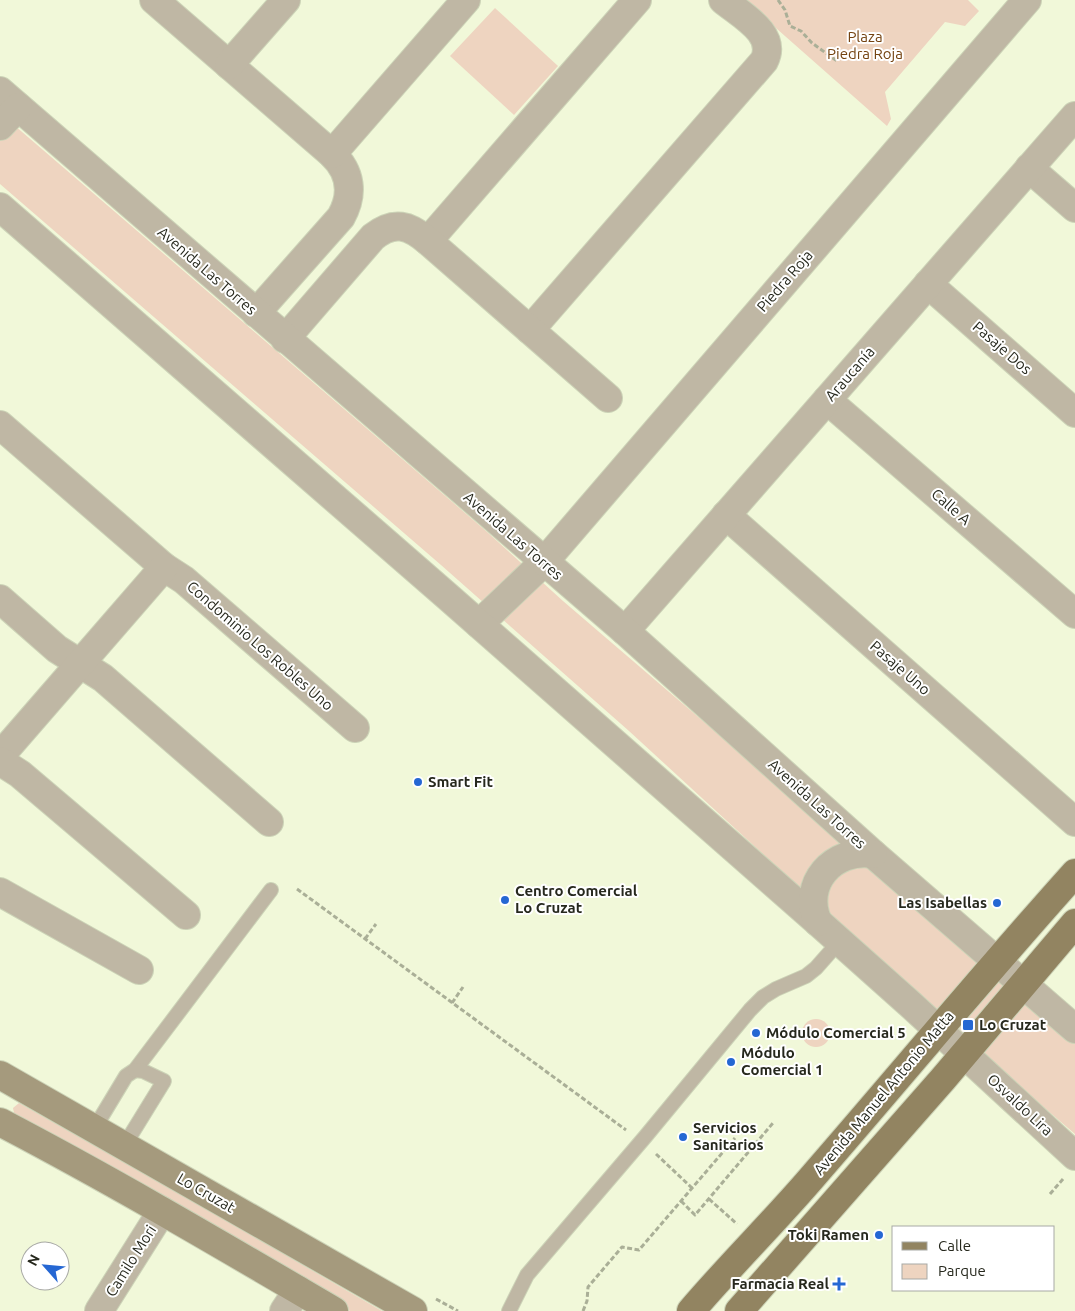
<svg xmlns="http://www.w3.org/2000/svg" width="1075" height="1311" font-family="Ubuntu,sans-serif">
	<rect width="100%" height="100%" fill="#f1f8d9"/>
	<g fill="#eed4c0">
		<path d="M744 0H968L979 11 965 26 945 22 885 92 891 119 887 126Z"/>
		<path d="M495 8 558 66 514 115 450 56Z"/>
		<path d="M0 113 486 531 563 601 1075 1040V1134L972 1046 629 731 441 565 0 184Z"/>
		<circle cx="816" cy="1033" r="14"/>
		<path d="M19 1103 175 1191 382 1311H350L15 1118 13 1108Z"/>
	</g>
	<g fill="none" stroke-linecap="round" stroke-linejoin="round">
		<g stroke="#ccd3b7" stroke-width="16">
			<g id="service">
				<path d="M94 1129 126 1076 135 1070 271 890"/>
				<path d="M124 1146 164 1081 143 1071 135 1070"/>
				<path d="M509 1311 527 1275 645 1137 750 1010 763 997 776 989 806 976 816 968 839 942"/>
			</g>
		</g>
		<g stroke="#ccd3b7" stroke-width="30">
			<g id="minor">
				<path d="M154 0 332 154C351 172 354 194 341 217L256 313"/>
				<path d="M229 65 286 0"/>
				<path d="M332 154 466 0"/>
				<path d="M1029 168 1075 208"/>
				<path d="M428 241 637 0"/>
				<path d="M928 284 1075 413"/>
				<path d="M530 330 764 61C778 34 741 15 723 0"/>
				<path d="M285 339 373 237C394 220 409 225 428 241L608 398"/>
				<path d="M827 400 1075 614"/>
				<path d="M0 425 164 567 184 580 355 728"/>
				<path d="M726 515 1075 822"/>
				<path d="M0 599 57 649 103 678 269 822"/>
				<path d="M479 624 544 562 1027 0"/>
				<path d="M625 631 1075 116"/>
				<path d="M0 756 164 567"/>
				<path d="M0 761 20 774 186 915"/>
				<path d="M0 892 139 970"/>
				<path d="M99 1311 162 1211"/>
				<path d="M284 1311 298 1290"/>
			</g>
		</g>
		<g stroke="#ccd3b7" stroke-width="30">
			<g id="tertiary">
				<path d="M0 91 625 631 873 854 1075 1029"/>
				<path d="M0 126 18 107"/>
				<path d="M0 207 447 596 818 922 910 1004 1075 1156"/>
				<path d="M818 922C801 884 833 848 873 854"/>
			</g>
		</g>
		<g stroke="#ccd3b7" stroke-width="30">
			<g id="secondary">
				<path d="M0 1075 413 1311"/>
				<path d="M0 1122C113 1181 223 1246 334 1311"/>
			</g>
		</g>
		<g stroke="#ccd3b7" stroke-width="30">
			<g id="primary">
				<path d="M691 1311C731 1264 775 1221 815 1174 902 1074 986 972 1075 873"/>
				<path d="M739 1311 943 1079 1075 923"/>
			</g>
		</g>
		<g stroke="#aaaf97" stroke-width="3" stroke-dasharray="5 2.5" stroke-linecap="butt">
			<path d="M778 0 785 10 790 26 801 31 812 43 837 61"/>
			<path d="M297 889 626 1130"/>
			<path d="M365 939 376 924"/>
			<path d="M452 1003 463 987"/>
			<path d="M656 1154 692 1188"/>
			<path d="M1050 1194 1063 1179"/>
			<path d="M709 1199 737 1224"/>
			<path d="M681 1201 695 1215 773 1123"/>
			<path d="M436 1299 458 1311"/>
			<path d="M583 1311 587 1301 588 1287 622 1247 639 1250 735 1138"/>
		</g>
		<use href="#service" stroke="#bfb7a4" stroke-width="14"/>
		<use href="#minor" stroke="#bfb7a4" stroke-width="28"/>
		<use href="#tertiary" stroke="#bfb7a4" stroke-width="28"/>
		<use href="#secondary" stroke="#a59a7d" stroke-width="28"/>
		<use href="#primary" stroke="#928461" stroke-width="28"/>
	</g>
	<g fill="#2567d3" stroke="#fff" stroke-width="2">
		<circle cx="418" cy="782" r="5"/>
		<circle cx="505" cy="900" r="5"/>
		<circle cx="997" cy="903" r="5"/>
		<rect x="962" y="1019" width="12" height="12" rx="2.5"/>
		<circle cx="756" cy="1033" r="5"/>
		<circle cx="731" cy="1062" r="5"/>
		<circle cx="683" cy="1137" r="5"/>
		<circle cx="879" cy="1235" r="5"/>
		<path d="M836.5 1276.5h5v5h5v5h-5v5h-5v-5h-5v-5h5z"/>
	</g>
	<g text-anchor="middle" stroke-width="4" stroke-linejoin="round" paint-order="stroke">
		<g font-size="15" fill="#744311" stroke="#fff">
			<text x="865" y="42">Plaza<tspan x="865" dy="17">Piedra Roja</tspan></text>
		</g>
		<g font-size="15" fill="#26281d" stroke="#fff">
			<text transform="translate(207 271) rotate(41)" y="5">Avenida Las Torres</text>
			<text transform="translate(785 281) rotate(-49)" y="5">Piedra Roja</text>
			<text transform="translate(1002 348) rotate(41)" y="5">Pasaje Dos</text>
			<text transform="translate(850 374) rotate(-49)" y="5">Araucanía</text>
			<text transform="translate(951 507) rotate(41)" y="5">Calle A</text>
			<text transform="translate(513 536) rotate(41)" y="5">Avenida Las Torres</text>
			<text transform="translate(260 646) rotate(41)" y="5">Condominio Los Robles Uno</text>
			<text transform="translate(900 668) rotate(41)" y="5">Pasaje Uno</text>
			<text transform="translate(817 804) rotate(42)" y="5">Avenida Las Torres</text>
			<text transform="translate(884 1093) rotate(-50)" y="5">Avenida Manuel Antonio Matta</text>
			<text transform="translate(1020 1105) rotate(43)" y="5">Osvaldo Lira</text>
			<text transform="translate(206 1193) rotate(30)" y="5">Lo Cruzat</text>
			<text transform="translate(131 1261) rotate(-58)" y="5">Camilo Mori</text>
		</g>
		<g font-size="15" font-weight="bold" fill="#26281d" stroke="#fff" text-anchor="start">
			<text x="428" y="787">Smart Fit</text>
			<text x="515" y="896">Centro Comercial<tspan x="515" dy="17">Lo Cruzat</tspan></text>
			<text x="987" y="908" text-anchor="end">Las Isabellas</text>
			<text x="979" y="1030">Lo Cruzat</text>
			<text x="766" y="1038">Módulo Comercial 5</text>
			<text x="741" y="1058">Módulo<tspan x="741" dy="17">Comercial 1</tspan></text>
			<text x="693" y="1133">Servicios<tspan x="693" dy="17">Sanitarios</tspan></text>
			<text x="869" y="1240" text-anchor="end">Toki Ramen</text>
			<text x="829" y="1289" text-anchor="end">Farmacia Real</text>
		</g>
	</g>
	<rect x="892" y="1226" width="162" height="65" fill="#ffffff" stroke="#a8a9a5"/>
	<rect x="902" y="1242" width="25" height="8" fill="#928461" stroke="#a8a9a5"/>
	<text x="938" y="1251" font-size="15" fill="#26281d">Calle</text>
	<rect x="902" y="1264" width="25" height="15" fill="#eed4c0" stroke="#a8a9a5"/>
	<text x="938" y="1276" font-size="15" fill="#26281d">Parque</text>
	<g transform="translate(45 1266) rotate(297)"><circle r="24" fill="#ffffff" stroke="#a8a9a5"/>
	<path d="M0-4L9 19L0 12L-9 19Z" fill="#2567d3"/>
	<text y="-8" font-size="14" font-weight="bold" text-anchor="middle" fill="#26281d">N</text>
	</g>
</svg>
